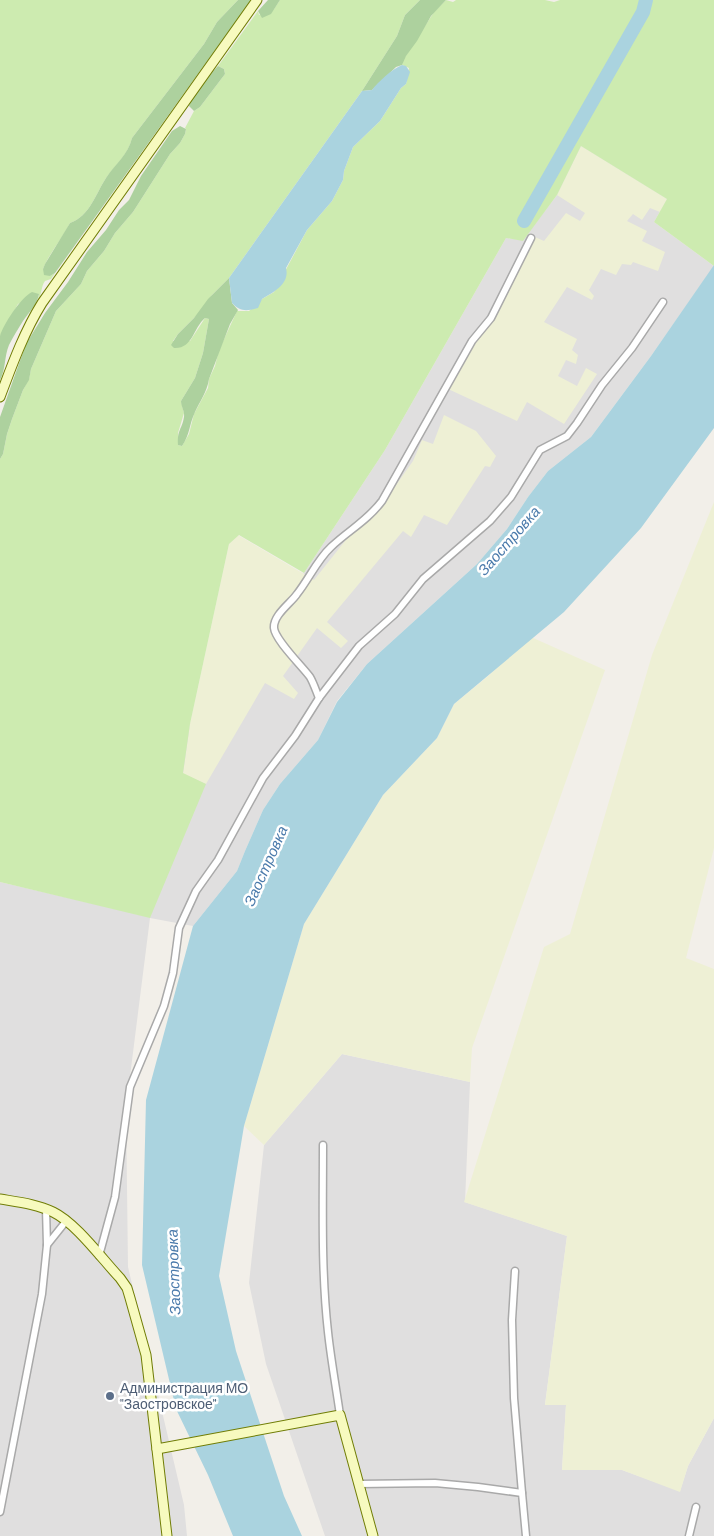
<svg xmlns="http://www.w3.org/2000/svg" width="714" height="1536" font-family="Barlow,sans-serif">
	<rect width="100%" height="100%" fill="#f2efe9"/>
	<g fill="#e0dfdf">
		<path d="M581 146 667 199 654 222 714 266 651 356 591 437 548 471 528 497 507 529 477 564 367 664 337 701 318 740 280 784 263 810 245 851 237 871 193 926 150 918 126 1108 128 1267 184 1505 187 1536H0V882L150 917 190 724 304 573 385 450 506 238 523 240 557 195Z"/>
		<path d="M342 1054 470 1082 465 1202 567 1236 545 1405H566L562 1470H622L680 1491 688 1466 714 1418V1536H325L266 1364 249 1283 264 1145Z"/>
	</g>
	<g fill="#eef0d5">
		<path d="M581 146 667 199 660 212 650 208 642 220 633 214 627 221 647 231 642 241 665 252 658 271 633 262 631 265 622 264 616 275 601 269 589 290 594 296 592 300 567 287 544 322 577 339 572 350 578 355 576 364 566 360 558 376 577 386 586 368 597 374 564 424 527 402 517 421 446 388 467 345 475 343 535 237 544 241 566 213 580 221 585 213 557 195Z"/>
		<path d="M444 415 476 431 496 456 490 467 485 466 447 525 424 515 411 537 403 531 327 622 348 641 341 648 317 628 283 676 298 693 294 699 265 683 206 784 183 774 190 724 229 544 238 535 314 580 384 492 389 495 413 461 422 440 433 444Z"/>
		<path d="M714 502V848L686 958 714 969V1418L688 1466 680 1492 622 1470H562L566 1405H545L567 1236 464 1202 544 947 570 934 652 655Z"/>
		<path d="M531 637 605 670 472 1048 470 1082 342 1054 264 1145 244 1126 304 924 383 795 437 738 454 704 487 677Z"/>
	</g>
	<g fill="#cdebb0">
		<path d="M0 0H238L217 22 204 44 132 138C128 155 116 164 106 178 96 193 90 216 70 223 62 239 50 252 43 269L50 276 55 273 51 279 45 281C41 286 42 294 38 300L39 294 18 304 0 337Z"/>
		<path d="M280 0H420L405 15 397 36 362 91 229 278 212 295 200 312 178 334 173 341H190L205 318 209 319 203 353 195 378 181 401 184 413 178 433V445L182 446 189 434 194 414 208 388 209 379 215 366 219 350 237 311H249L262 299 274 292 307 230 332 201 343 180 344 171 353 147 380 121 401 88 406 84 409 68 402 65 403 60 434 12 446 0 453 2 456 0H545L554 2 560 0H714V266L654 222 667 199 581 146 557 195 523 241 506 238 385 450 304 573 239 535 229 544 190 724 183 773 206 784 150 918 0 882V459L3 454 7 434 12 419 23 390 29 379 31 369 56 311 81 284 87 271 104 251 115 233 133 212 170 154 180 143 185 134 186 129 185 128 194 111 200 107 225 74 224 69 218 66 258 11 259 15 274 9Z"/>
	</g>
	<g fill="#add19e">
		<path d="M238 0H251L55 273 50 276 44 275 43 269 45 264 70 223C90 216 96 193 106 178 115 164 128 155 132 138L204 44 217 22Z"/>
		<path d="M268 0H280L271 14 262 18 258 11Z"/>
		<path d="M420 0H446L431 16 417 41 406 56 402 65 396 67 372 90 362 91 397 36 405 15Z"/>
		<path d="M218 66 224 69 225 74 200 107 194 111 189 106C190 97 211 73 218 66Z"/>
		<path d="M180 126 186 129 185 134 180 143 170 154 133 212 115 233 104 251 87 271 81 284 56 311 31 369 29 380 23 390 12 419 7 434 3 454 0 459V417L26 344 45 313 68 282 87 252 106 230 119 210 129 200 141 176 172 131Z"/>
		<path d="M229 278 232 303 238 310 230 324 209 379C207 392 200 401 195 412 189 425 190 434 182 446L178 445C177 429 182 430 184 417 185 412 181 406 181 401L195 378 203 353 209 319 205 318C193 328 193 349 174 348L171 345 178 334 194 318 208 299Z"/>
		<path d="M32 292 39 294C37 305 29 312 23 321 18 329 13 337 9 345 4 357 6 369 0 380 0 369 0 346 0 336 3 325 21 297 32 292Z"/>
	</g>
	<g fill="#aad3df">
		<path d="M402 65 406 66 410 72 406 84 401 88 380 121 353 147 344 171 343 180 332 201 307 230 286 268C290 284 274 292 262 299L258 308C247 311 240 312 232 303L229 278 362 91 372 90C378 82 392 69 402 65Z"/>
		<path d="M714 265V428L641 528 564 612 454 704 437 738 383 795 304 924 244 1126 219 1276 236 1351 284 1496 302 1536H233L208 1475 176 1409 142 1265 146 1100 193 926 237 871 245 851 263 810 280 784 318 740 337 702 367 664 477 564 507 529 528 497 548 471 591 437 651 356Z"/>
	</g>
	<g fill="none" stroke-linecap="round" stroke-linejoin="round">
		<path stroke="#aad3df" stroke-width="14" d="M524 221 643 12 646 0"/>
		<g stroke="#a9a9a9" stroke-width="9">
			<g id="street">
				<path d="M319 698C316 691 314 684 310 677 302 666 275 640 274 628 273 615 291 603 297 594 309 579 317 560 331 547 349 530 367 521 382 501L472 341 491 318 531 238"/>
				<path d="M323 1145C323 1207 321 1270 328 1332 331 1360 336 1387 340 1415"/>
				<path d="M46 1209 47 1245"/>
				<path d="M99 1256 115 1197 130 1087 164 1006 173 973 179 928 196 891 218 860 263 778 295 736 319 698 359 646 395 614 423 579 490 521 511 497 540 450 567 436 577 423 602 385 632 348 663 302"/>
				<path d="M515 1271 512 1320 514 1398 522 1493"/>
				<path d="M358 1484 435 1483 478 1487 522 1493 526 1536"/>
				<path d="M0 1512 42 1294 47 1245 67 1220"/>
				<path d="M689 1536 696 1507"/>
			</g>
		</g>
		<g stroke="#707d05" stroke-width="11">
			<g id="secondary">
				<path d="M0 397C12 365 24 332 42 303L257 0"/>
				<path d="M0 1199C18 1202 37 1204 53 1212 76 1223 102 1259 120 1278L127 1288 130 1298 146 1355 167 1536"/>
				<path d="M157 1449 340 1415 373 1536"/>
			</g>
		</g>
		<use href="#street" stroke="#fff" stroke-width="6"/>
		<use href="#secondary" stroke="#f7fabf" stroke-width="9"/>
	</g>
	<circle fill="#5c6f8a" stroke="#fff" stroke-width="2" cx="110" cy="1396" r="5"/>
	<g text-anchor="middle" stroke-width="5" stroke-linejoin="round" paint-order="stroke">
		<g font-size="14" fill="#4e5e75" stroke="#fff" text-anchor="start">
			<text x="120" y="1393">Администрация МО<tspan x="120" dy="16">"Заостровское"</tspan></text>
		</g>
		<g font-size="15" font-style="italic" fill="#4a7aab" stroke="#fff">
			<text transform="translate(509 541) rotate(-49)" y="5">Заостровка</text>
			<text transform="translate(266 866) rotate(-66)" y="5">Заостровка</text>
			<text transform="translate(174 1272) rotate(-92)" y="5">Заостровка</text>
		</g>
	</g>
</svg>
